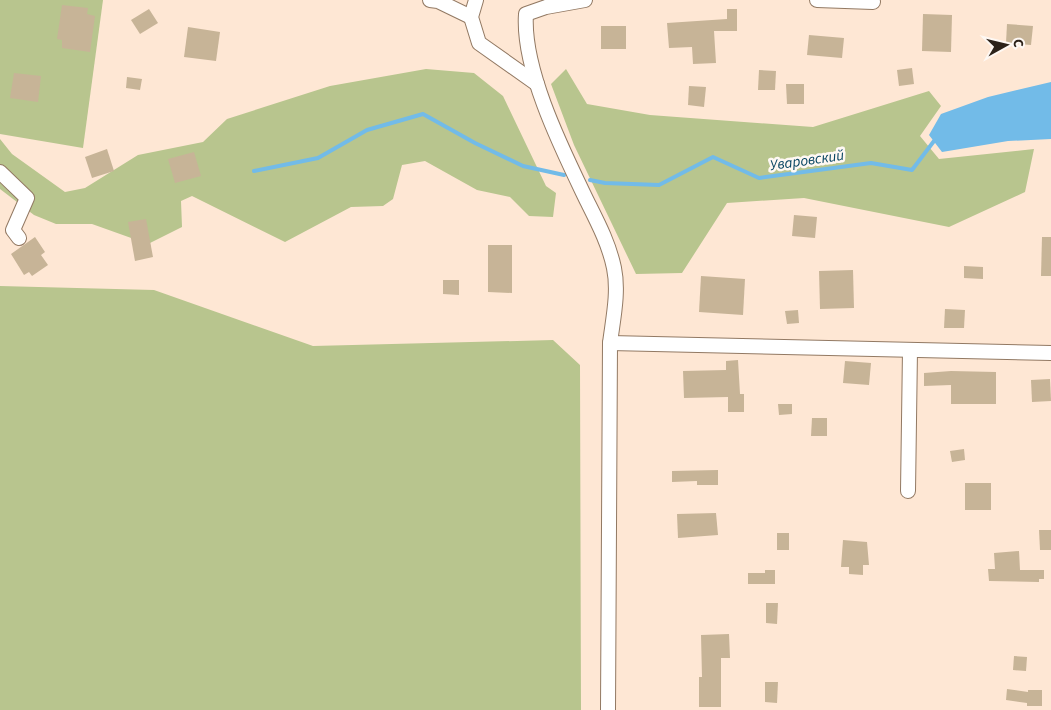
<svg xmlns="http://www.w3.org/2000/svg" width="1051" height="710" font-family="'Source Sans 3',sans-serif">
	<rect width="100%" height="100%" fill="#fee7d4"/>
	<g fill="#b8c58e">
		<path d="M0 0H103L83 148 0 134Z"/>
		<path d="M426 69 474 73 503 96 546 186 556 193 553 217 529 216 510 197 477 190 425 161 402 165 393 199 383 206 351 207 285 242 192 196 181 201 182 227 148 244 92 224H56L34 215 0 189V139L12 154 65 192 85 188 138 155 203 142 227 119 330 86Z"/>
		<path d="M566 69 587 104 650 115 813 127 929 91 941 106 920 136 939 159 1034 149 1025 192 949 227 804 198 727 203 682 273 636 274 574 145 551 84Z"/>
		<path d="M0 286 154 290 313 346 553 340 580 365 581 710H0Z"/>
	</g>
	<path fill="#72bbe8" d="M1051 82V139L1008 141 942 152 929 135 941 114 988 97Z"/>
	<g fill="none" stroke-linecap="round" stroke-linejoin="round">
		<g stroke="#72bbe8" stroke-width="4">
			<path d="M254 171 318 158 367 130 423 114 475 143 523 166 564 175"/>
			<path d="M590 180 605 183 659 185 713 157 759 178 871 163 912 170 934 141"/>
		</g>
	</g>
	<g fill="#c7b497">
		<path d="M62 5 88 8 87 14 95 16 90 52 62 48V40L57 39Z"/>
		<path d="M149 9 158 23 140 34 131 20Z"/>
		<path d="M727 9H737V31H714L716 63 693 64 692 47 669 48 667 23 727 19Z"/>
		<path d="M923 14 952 15 951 52 922 51Z"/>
		<path d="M1007 24 1033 26 1031 45 1006 43Z"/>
		<rect x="601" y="26" width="25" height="23"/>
		<path d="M188 27 220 32 216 61 184 57Z"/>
		<path d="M809 35 844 38 842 58 807 55Z"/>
		<path d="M912 68 914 84 899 86 897 70Z"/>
		<path d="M759 70 776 71 775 90H758Z"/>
		<path d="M14 73 41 76 38 102 10 98Z"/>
		<path d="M127 77 142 79 140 90 126 88Z"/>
		<path d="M786 84H804V104H787Z"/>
		<path d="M689 86 706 87 704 107 688 105Z"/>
		<path d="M107 149 114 171 92 178 85 157Z"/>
		<path d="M194 152 201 176 175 183 168 159Z"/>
		<path d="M794 215 817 217 815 238 792 236Z"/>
		<path d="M146 219 153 257 135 261 128 222Z"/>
		<path d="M35 237 45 252 41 255 48 265 32 276 29 272 24 275 11 254Z"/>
		<path d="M1042 237H1051V276H1041Z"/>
		<path d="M488 245H512V293L488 292Z"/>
		<path d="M964 266 983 267V279L964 278Z"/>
		<path d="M853 270 854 308 820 309 819 271Z"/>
		<path d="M701 276 745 279 743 315 699 312Z"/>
		<path d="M443 280H459V295L443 294Z"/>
		<path d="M945 309 965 310 964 328H944Z"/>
		<path d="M798 310 799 323 787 324 785 311Z"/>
		<path d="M738 360 740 394H744V412H728V397L684 398 683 371 726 370V361Z"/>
		<path d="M845 361 871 363 869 385 843 383Z"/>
		<path d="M951 371 996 372V404H951V385L924 386V373Z"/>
		<path d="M1050 379 1051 401 1032 402 1031 380Z"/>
		<path d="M778 404H792V414L779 415Z"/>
		<path d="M812 418H827V436H811Z"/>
		<path d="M964 449 965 460 952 462 950 451Z"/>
		<path d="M718 470V485H697V481L672 482V471Z"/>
		<rect x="965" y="483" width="26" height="27"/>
		<path d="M716 513 718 535 678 538 677 514Z"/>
		<path d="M1039 530H1051V550H1040Z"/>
		<rect x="777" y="533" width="12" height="17"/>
		<path d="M843 540 867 542 869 565H863V575L849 574V567H841Z"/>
		<path d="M1019 551 1020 570H1044V579H1039V582L989 581 988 569H995L994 553Z"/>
		<path d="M765 570H775V584H748V573H765Z"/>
		<path d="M766 603H778L777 624 766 623Z"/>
		<path d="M729 634 730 658H721V707H699V677H702L701 635Z"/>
		<path d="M1014 656 1027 657 1026 671 1013 670Z"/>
		<path d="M765 682H778L777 703 765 702Z"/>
		<path d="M1007 689 1028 692V690H1042V706H1027V703L1006 700Z"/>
	</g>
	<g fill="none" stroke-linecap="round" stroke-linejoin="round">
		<g stroke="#927963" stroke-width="16">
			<g id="minor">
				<path d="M430 0 438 1 471 17"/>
				<path d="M476 0 471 17 479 43 537 84"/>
				<path d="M585 0 546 7 526 14C522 70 563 151 587 201 598 223 609 244 614 268 619 292 613 319 610 343L608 710"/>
				<path d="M817 0 873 2"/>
				<path d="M0 172 27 198 13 230 19 238"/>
				<path d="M610 343 1051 353"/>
				<path d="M908 491 910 350"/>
			</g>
		</g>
		<use href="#minor" stroke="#fff" stroke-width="14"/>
	</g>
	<g text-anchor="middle" stroke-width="5" stroke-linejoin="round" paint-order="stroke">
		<g font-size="15" font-style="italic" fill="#084562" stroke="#fef8f3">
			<text transform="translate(807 160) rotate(-8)" y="5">Уваровский</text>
		</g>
	</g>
	<g transform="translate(1006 45) rotate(82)" stroke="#fef8f3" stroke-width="4" paint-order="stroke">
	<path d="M0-4L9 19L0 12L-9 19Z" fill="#2c2219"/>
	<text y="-8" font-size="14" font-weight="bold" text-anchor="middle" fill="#2c2219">С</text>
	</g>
</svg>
